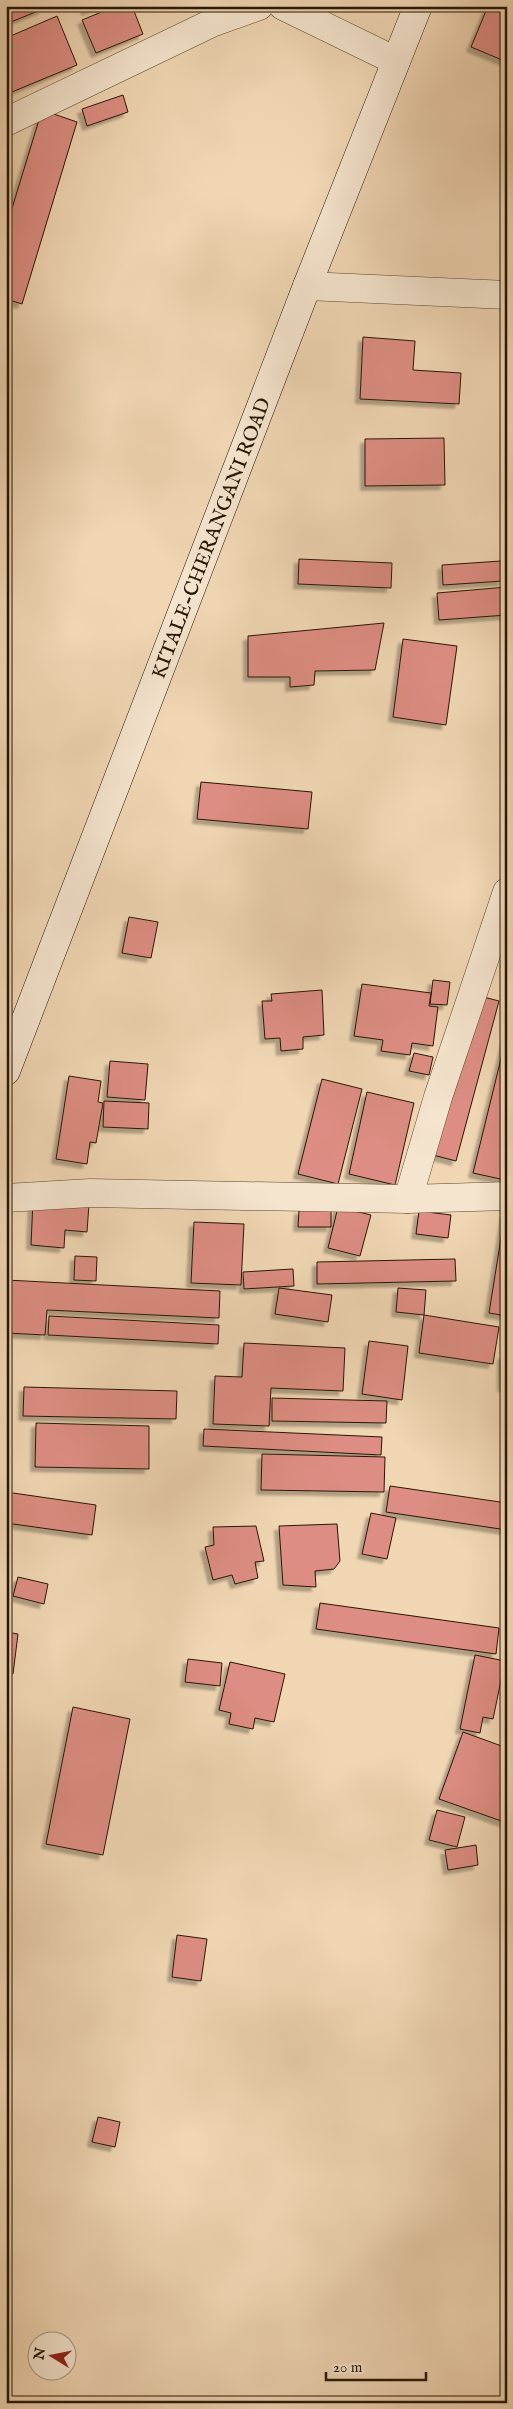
<svg xmlns="http://www.w3.org/2000/svg" width="513" height="2409" font-family="'IM FELL English',serif">
	<defs>
		<filter id="shadow"><feDropShadow dx="-4.5" dy="4.5" stdDeviation="1" flood-color="#0004"/></filter>
	</defs>
	<rect width="100%" height="100%" fill="#f0d6b3"/>
	<filter id="stains"><feTurbulence type="fractalNoise" baseFrequency=".004" numOctaves="4"/><feColorMatrix values="0 0 0 0 .2 0 0 0 0 .09 0 0 0 0 .02 0 0 0 .5 -.17"/></filter>
	<radialGradient id="worn" r=".72"><stop offset=".6" stop-color="#630" stop-opacity="0"/><stop offset="1" stop-color="#630" stop-opacity=".3"/></radialGradient>
	<g fill="#dd8d83" stroke="#261603" filter="url(#shadow)">
		<path d="M6 6H42L43 9 6 24Z"/>
		<path d="M85 6H101L86 11Z"/>
		<path d="M116 6H132L143 34 96 53 82 20Z"/>
		<path d="M488 6H507V62L471 47Z"/>
		<path d="M57 16 77 65 7 94 6 38Z"/>
		<path d="M123 95 128 112 87 126 82 109Z"/>
		<path d="M42 110 77 122 22 304 6 299V228Z"/>
		<path d="M363 337 415 341 413 370 461 373 459 404 360 399Z"/>
		<path d="M444 438 445 485 365 486V439Z"/>
		<path d="M299 559 392 563 391 588 298 584Z"/>
		<path d="M501 561 503 581 443 585 442 565Z"/>
		<path d="M507 587V615L439 620 437 593Z"/>
		<path d="M384 623 375 670 315 671 314 685 290 687V677H248V636Z"/>
		<path d="M403 639 457 646 446 725 393 717Z"/>
		<path d="M201 782 312 792 308 829 197 819Z"/>
		<path d="M129 917 158 922 151 958 122 953Z"/>
		<path d="M433 980 450 982 447 1005 430 1004Z"/>
		<path d="M362 984 431 993 429 1006 438 1007 433 1046 412 1043 410 1055 381 1051 383 1040 354 1036Z"/>
		<path d="M322 990 324 1035 303 1037V1049L281 1051 280 1038 265 1039 262 1001H272L271 994Z"/>
		<path d="M476 995 499 1001 456 1161 433 1155Z"/>
		<path d="M507 1034V1175L505 1180 473 1173Z"/>
		<path d="M414 1053 433 1057 429 1075 409 1071Z"/>
		<path d="M110 1061 148 1064 145 1100 107 1097Z"/>
		<path d="M69 1076 101 1081 98 1102 103 1103 96 1143 90 1142 87 1164 56 1159Z"/>
		<path d="M322 1079 362 1089 338 1184 298 1174Z"/>
		<path d="M367 1092 414 1103 395 1185 349 1174Z"/>
		<path d="M104 1101 149 1103 148 1129 103 1127Z"/>
		<path d="M33 1200 89 1204 87 1232 65 1230 64 1248 31 1245Z"/>
		<path d="M338 1207 371 1215 360 1256 328 1248Z"/>
		<path d="M299 1210H331V1227H298Z"/>
		<path d="M419 1211 451 1215 448 1238 416 1234Z"/>
		<path d="M505 1213 507 1214V1316L489 1313Z"/>
		<path d="M194 1222 244 1224 241 1285 191 1283Z"/>
		<path d="M75 1256 97 1257 96 1281 74 1280Z"/>
		<path d="M455 1259 456 1281 317 1284V1262Z"/>
		<path d="M293 1269 294 1286 244 1289 243 1272Z"/>
		<path d="M6 1280 220 1291 219 1318 47 1310 45 1335 6 1333Z"/>
		<path d="M279 1288 332 1295 328 1322 275 1314Z"/>
		<path d="M398 1288 426 1290 424 1315 396 1312Z"/>
		<path d="M424 1315 499 1327 493 1364 419 1353Z"/>
		<path d="M49 1316 219 1325 218 1344 48 1335Z"/>
		<path d="M369 1341 408 1346 402 1400 362 1394Z"/>
		<path d="M244 1343 345 1348 343 1391 271 1388 269 1426 213 1424 215 1376 242 1377Z"/>
		<rect x="502" y="1355" width="5" height="32"/>
		<path d="M24 1387 177 1391 176 1419 23 1416Z"/>
		<path d="M272 1398 387 1401 386 1423 272 1421Z"/>
		<path d="M36 1423 149 1426V1469L35 1467Z"/>
		<path d="M204 1429 382 1437 381 1455 203 1446Z"/>
		<path d="M262 1454 385 1457 384 1492 261 1490Z"/>
		<path d="M390 1486 507 1503V1530L386 1512Z"/>
		<path d="M6 1492 96 1505 92 1535 6 1523Z"/>
		<path d="M371 1513 396 1518 387 1559 362 1554Z"/>
		<path d="M337 1524 340 1561 334 1569 315 1571 316 1587 283 1585 279 1526Z"/>
		<path d="M256 1526 264 1561 255 1562 258 1578 235 1584 232 1575 213 1580 205 1547 214 1545 213 1527Z"/>
		<path d="M18 1577 48 1584 44 1604 13 1596Z"/>
		<path d="M320 1603 499 1628 496 1654 316 1629Z"/>
		<path d="M6 1632 18 1634 13 1674 6 1673Z"/>
		<path d="M475 1655 505 1661 493 1719 483 1717 480 1733 460 1729Z"/>
		<path d="M188 1659 222 1663 220 1686 185 1682Z"/>
		<path d="M230 1662 285 1674 274 1722 255 1718 253 1729 229 1724 231 1713 219 1710Z"/>
		<path d="M73 1707 130 1719 103 1855 46 1844Z"/>
		<path d="M463 1732 507 1748V1776L501 1793 507 1795V1823L439 1799Z"/>
		<path d="M437 1810 465 1817 457 1847 429 1840Z"/>
		<path d="M476 1845 478 1865 448 1870 445 1850Z"/>
		<path d="M177 1935 207 1939 201 1981 172 1977Z"/>
		<path d="M98 2117 120 2122 115 2147 92 2142Z"/>
	</g>
	<g fill="none" stroke-linecap="round" stroke-linejoin="round">
		<g stroke="#58462f" stroke-width="29">
			<g id="street">
				<path d="M283 6 396 61"/>
				<path d="M6 122 214 22 259 6"/>
				<path d="M307 286 507 295"/>
				<path d="M6 1198 90 1193 408 1199 507 1196"/>
				<path d="M408 1199 438 1097 507 892"/>
			</g>
		</g>
		<g stroke="#261603" stroke-width="29">
			<g id="secondary">
				<path id="s1" d="M6 1071 307 286 418 6"/>
			</g>
		</g>
		<use href="#street" stroke="#f5e4ce" stroke-width="28"/>
		<use href="#secondary" stroke="#f5e4ce" stroke-width="28"/>
	</g>
	<g text-anchor="middle" stroke-width="5" stroke-linejoin="round" paint-order="stroke">
		<g font-size="20" fill="#261603" stroke="#f5e4ce">
			<text dy="7" stroke="none"><textPath href="#s1" startOffset="571">KITALE-CHERANGANI ROAD</textPath></text>
		</g>
	</g>
	<rect width="513" height="2409" fill="none" stroke="#f0d6b3" stroke-width="25"/>
	<rect x="8" y="8" width="498" height="2394" fill="none" stroke="#261603" stroke-width="2.5"/>
	<rect x="12" y="12" width="488" height="2384" fill="none" stroke="#261603"/>
	<g transform="translate(52 2356) rotate(280)"><circle r="24" fill="#f5e4ce" stroke="#a2927d"/>
	<path d="M0-4L9 19L0 12L-9 19Z" fill="#8f2418"/>
	<text y="-8" font-size="14" font-weight="bold" text-anchor="middle" fill="#261603">N</text>
	</g>
	<path d="M326 2372v8h100v-8" fill="none" stroke="#261603" stroke-width="2.5"/>
	<text x="333" y="2372" font-size="15" fill="#261603" stroke="#f5e4ce" stroke-width="4" paint-order="stroke">20 m</text>
	<rect width="100%" height="100%" filter="url(#stains)"/>
	<rect width="100%" height="100%" fill="url(#worn)"/>
</svg>
